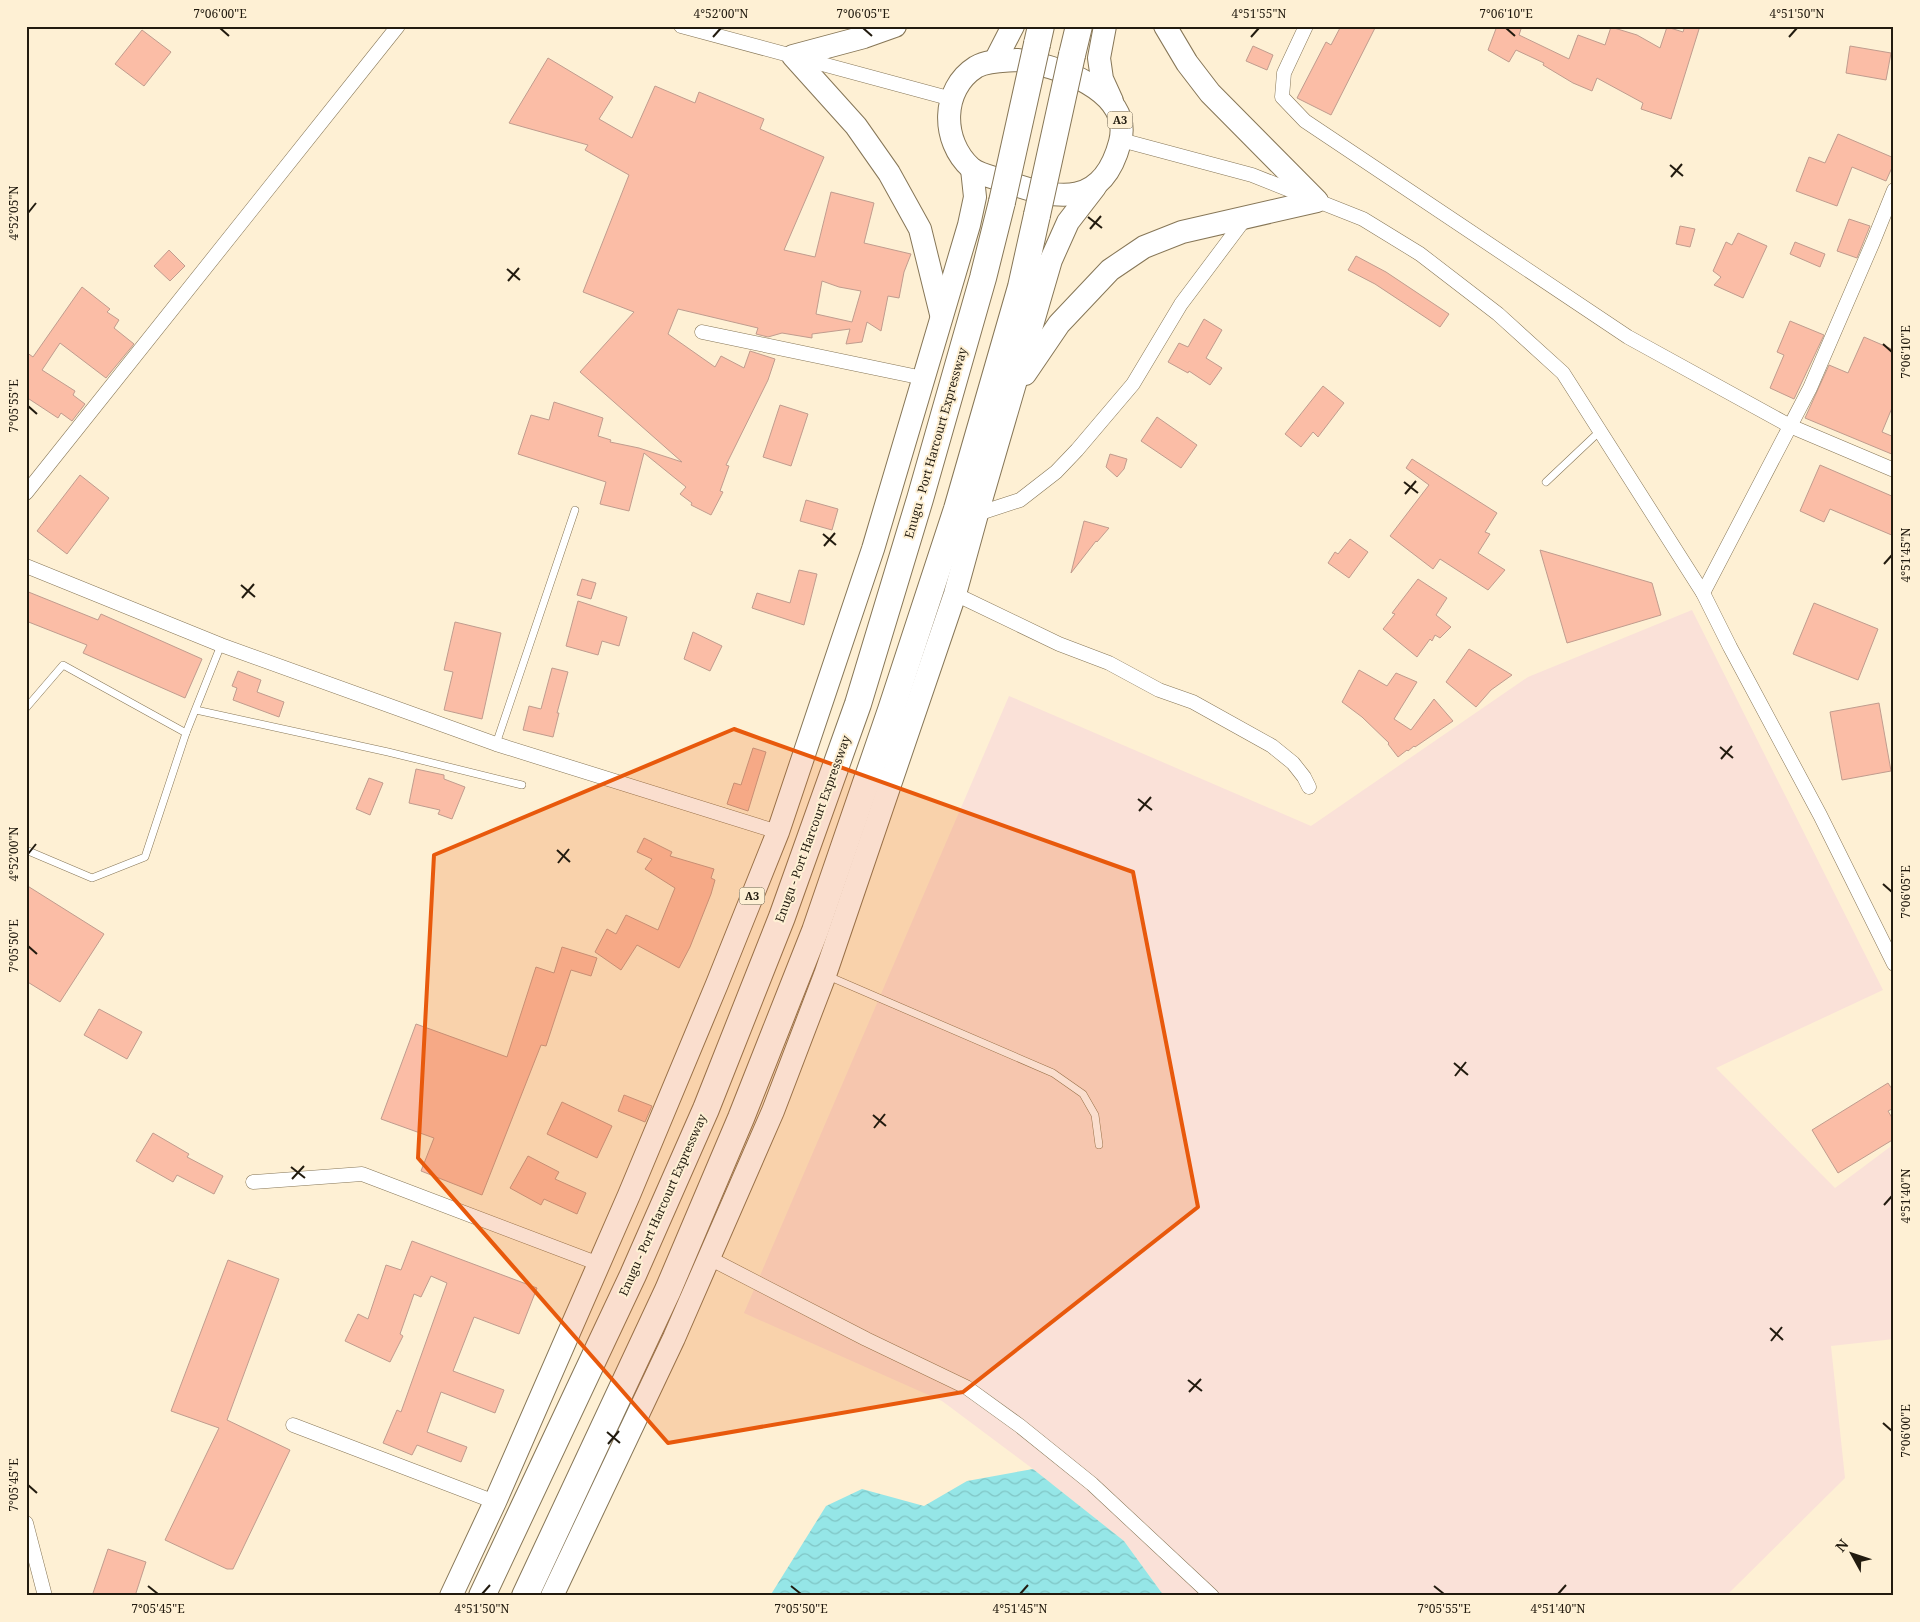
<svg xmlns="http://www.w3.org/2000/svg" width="1920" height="1622" font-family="'Noto Serif',serif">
	<defs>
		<pattern id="water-waves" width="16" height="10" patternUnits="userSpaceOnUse" patternTransform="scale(1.25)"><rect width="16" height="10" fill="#95e6e7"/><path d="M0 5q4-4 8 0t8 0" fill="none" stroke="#80c5c5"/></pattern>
	</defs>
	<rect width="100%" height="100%" fill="#fef0d4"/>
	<path fill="#fae1d8" d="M1692 610 1883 990 1716 1068 1835 1188 1894 1144V1339L1831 1346 1845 1478 1726 1596H1164L1124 1541 1033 1469 942 1401 744 1313 1009 696 1311 826 1528 677Z"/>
	<path fill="url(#water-waves)" d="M1033 1469 1124 1541 1164 1596H770L826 1506 862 1489 924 1506 967 1481Z"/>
	<g fill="#fbbda6" stroke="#c09c8e" fill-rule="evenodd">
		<path d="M1341 26H1376L1331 115 1297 98 1326 42 1331 45Z"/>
		<path d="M1497 26H1522L1519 35 1569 59 1578 35 1605 45 1611 27 1637 35 1660 48 1667 27 1683 32 1685 26H1700L1671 119 1641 109 1643 103 1597 78 1592 91 1573 83 1543 65 1544 63 1516 50 1509 62 1488 50Z"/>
		<path d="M142 30 171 52 144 86 115 64Z"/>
		<path d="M1253 46 1273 55 1267 70 1246 61Z"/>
		<path d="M1850 46 1891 53 1886 80 1846 73Z"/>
		<path d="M548 58 613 97 599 119 632 138 655 86 695 103 699 92 764 119 760 129 824 157 784 250 815 257 831 192 874 203 864 243 911 254 904 272 899 298 888 296 881 331 867 322 862 342 846 344 850 329 812 334V338L782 333 768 337 756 334 758 328 678 309 668 334 715 367 721 356 744 368 750 351 775 359 768 380 726 465 729 466 720 491 723 492 711 515 691 505 692 503 680 494 686 487 644 453 629 511 600 504 606 482 518 454 531 415 549 420 554 402 603 418 598 436 611 440 610 442 639 448 682 462 580 372 634 312 583 292 629 175 585 150 588 145 509 123ZM822 281 839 287 861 291 852 322 816 314Z"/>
		<path d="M1838 134 1894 158V163L1886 181 1852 167 1837 206 1796 191 1809 157 1825 163Z"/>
		<path d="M1849 219 1870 226 1857 258 1837 251Z"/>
		<path d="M1680 226 1695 229 1690 247 1676 244Z"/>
		<path d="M1738 233 1767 246 1743 298 1714 285 1721 277 1713 271 1726 242 1732 245Z"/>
		<path d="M1795 242 1825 254 1820 267 1790 254Z"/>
		<path d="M169 250 185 266 170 281 154 266Z"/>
		<path d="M1356 256 1386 272 1449 314 1440 327 1375 284 1348 270Z"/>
		<path d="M82 287 110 309 107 312 119 320 114 328 134 344 106 378 60 343 42 370 75 391 73 395 85 404 72 421 61 413 58 418 26 397V352L33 357Z"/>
		<path d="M1204 319 1222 330 1206 358 1222 368 1210 385 1189 371 1188 373 1168 362 1179 343 1188 347Z"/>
		<path d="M1790 321 1824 335 1794 399 1770 388 1784 355 1777 352Z"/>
		<path d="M1864 337 1894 350V403L1882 432 1894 437V455L1805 418 1829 365 1848 373Z"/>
		<path d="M1323 386 1344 403 1318 437 1313 432 1301 447 1285 434Z"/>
		<path d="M780 405 808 414 791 466 763 457Z"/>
		<path d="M1157 417 1197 445 1181 468 1141 441Z"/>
		<path d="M1110 454 1127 459 1124 469 1117 477 1106 467Z"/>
		<path d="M1412 459 1497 513 1485 532 1490 534 1478 553 1505 570 1488 590 1440 559 1433 569 1390 536 1429 485 1406 468Z"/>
		<path d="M1820 465 1894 497V536L1830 509 1824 522 1800 511Z"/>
		<path d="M80 475 109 498 67 554 37 531Z"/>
		<path d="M806 500 838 509 832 530 800 521Z"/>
		<path d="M1084 521 1109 528 1097 542 1096 541 1071 573Z"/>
		<path d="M1350 539 1368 552 1349 578 1328 563 1335 552 1338 554Z"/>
		<path d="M1540 550 1652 583 1661 615 1567 643Z"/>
		<path d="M799 570 817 574 804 625 752 608 757 593 790 603Z"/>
		<path d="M582 579 596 583 591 599 577 595Z"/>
		<path d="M1418 579 1447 598 1436 615 1451 627 1440 638 1435 635 1432 641 1430 639 1417 657 1383 629 1395 614 1392 613Z"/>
		<path d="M26 591 98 620 101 614 202 659 185 698 83 653 87 645 26 621Z"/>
		<path d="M578 601 627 617 619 646 602 641 598 655 566 646Z"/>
		<path d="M1814 603 1878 629 1858 680 1793 654Z"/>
		<path d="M455 622 501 633 482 719 444 710 453 672 444 670Z"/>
		<path d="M693 632 722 646 710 671 684 659Z"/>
		<path d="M1469 649 1512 675 1491 690 1476 707 1446 682Z"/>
		<path d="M552 668 568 672 557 713H559L553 737 523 730 529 706 541 709Z"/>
		<path d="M1359 670 1387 686 1396 673 1417 682 1394 719 1411 730 1434 699 1453 721 1415 747 1414 746 1408 751 1407 750 1398 757 1388 744 1389 743 1362 717 1342 702Z"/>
		<path d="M238 671 261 680 257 692 284 702 279 717 233 700 237 688 232 686Z"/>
		<path d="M1879 703 1891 771 1842 780 1830 712Z"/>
		<path d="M753 748 766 752 748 811 727 804 734 783 741 785Z"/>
		<path d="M416 769 444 775V779L465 787 452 819 438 814 440 810 409 803Z"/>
		<path d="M369 778 383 783 370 815 356 809Z"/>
		<path d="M644 838 672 852 670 856 714 869 711 878 715 880 711 894 690 947 679 968 637 945 621 970 595 952 607 929 616 934 626 915 658 930 675 888 645 869 652 859 637 852Z"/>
		<path d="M26 885 104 934 60 1002 26 981Z"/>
		<path d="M562 947 597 958 591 976 571 970 546 1046 541 1045 482 1195 421 1171 434 1138 381 1119 416 1024 507 1057 536 967 554 973Z"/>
		<path d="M99 1009 142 1032 127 1059 84 1035Z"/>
		<path d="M1888 1083 1894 1092V1108L1888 1111 1894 1121V1139L1838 1173 1812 1130Z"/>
		<path d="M624 1095 652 1106 645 1122 618 1111Z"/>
		<path d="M562 1102 612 1126 597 1158 547 1134Z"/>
		<path d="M153 1133 189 1154 187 1157 223 1176 214 1194 177 1175 173 1182 136 1161Z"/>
		<path d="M528 1156 559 1172 555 1179 586 1193 577 1214 544 1199 541 1205 510 1188Z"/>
		<path d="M412 1241 537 1288 519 1334 474 1317 453 1371 504 1390 495 1413 441 1392 427 1432 467 1447 461 1462 417 1445 412 1455 383 1443 397 1410 401 1412 447 1283 431 1276 421 1297 414 1294 400 1334 403 1336 390 1362 345 1341 358 1314 368 1319 386 1265 401 1270Z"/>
		<path d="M228 1260 279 1279 227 1420 290 1450 233 1569H227L165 1540 219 1428 171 1411Z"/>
		<path d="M108 1549 146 1562 135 1596H92Z"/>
	</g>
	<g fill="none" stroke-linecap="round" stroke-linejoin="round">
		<g stroke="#867657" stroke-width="8">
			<g id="lane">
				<path d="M1546 482 1600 431"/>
				<path d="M26 708 63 665 186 733"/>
				<path d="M196 710 388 752 522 785"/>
				<path d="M496 744 575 510"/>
				<path d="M26 850 92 878 145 857 186 733 221 645"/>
				<path d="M828 976 1053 1073 1083 1094 1095 1115 1099 1145"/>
			</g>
		</g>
		<g stroke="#867657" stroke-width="15">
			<g id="street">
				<path d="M681 26 952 99"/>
				<path d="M1306 26 1284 73 1282 97 1305 121 1628 337 1790 426 1894 470"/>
				<path d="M1121 140 1252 175 1363 219 1420 254 1498 314 1563 373 1703 593 1730 647 1820 815 1894 964"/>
				<path d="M702 332 923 378"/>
				<path d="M26 493 398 26"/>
				<path d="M977 514 1020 500 1056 472 1077 450 1133 384 1181 304 1247 216"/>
				<path d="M26 566 221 645 496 744 778 832"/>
				<path d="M1703 593 1810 388 1873 242 1894 190"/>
				<path d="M955 594 1059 644 1109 663 1159 690 1193 702 1272 746 1293 763 1304 777 1309 787"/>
				<path d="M253 1182 362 1174 599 1264"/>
				<path d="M709 1258 866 1339 966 1387 1020 1426 1092 1484 1212 1596"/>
				<path d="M293 1425 495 1502"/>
				<path d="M26 1523 45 1596"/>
			</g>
		</g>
		<g stroke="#867657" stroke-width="24">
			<g id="primary">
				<path d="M895 26 864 37 793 56 856 126 889 173 920 229 941 314"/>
				<path d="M1105 26 1099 58 1102 79 1112 101"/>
				<path d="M1017 60C1055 65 1134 90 1120 142 1103 207 1059 201 1007 182 997 178 979 175 971 168 941 141 941 89 976 67 988 60 1004 61 1017 60Z"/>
				<path d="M995 61 1013 26"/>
				<path d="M1025 374 1059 324 1110 270 1144 247 1182 232 1317 201 1210 93 1187 63 1165 26"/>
				<path d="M451 1596 495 1502 629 1195 717 984 778 832 873 549 969 225 975 197 972 169"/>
				<path d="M552 1596 674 1338 773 1111 825 975 955 594 977 514 1051 260 1068 222 1095 187"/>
			</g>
		</g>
		<g stroke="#867657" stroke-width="28">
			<g id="highway">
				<path d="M1037 44 1041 26"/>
				<path d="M1072 55 1079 26"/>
				<path d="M482 1596 633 1275 706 1109 782 917 858 704 920 499 983 278 1002 202"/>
				<path d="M525 1596 668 1290 741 1118 815 931 891 710 957 509 1021 287 1037 215"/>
			</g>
		</g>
		<use href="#lane" stroke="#fff" stroke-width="7"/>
		<use href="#street" stroke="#fff" stroke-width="14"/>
		<use href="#primary" stroke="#fff" stroke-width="22"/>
		<use href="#highway" stroke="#fff" stroke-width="26"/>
		<g stroke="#867657" stroke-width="28" stroke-linecap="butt">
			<g id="highway-bridge">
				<path d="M1002 202 1037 44"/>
				<path d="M1037 215 1072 55"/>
			</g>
		</g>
		<use href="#highway-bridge" stroke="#fff" stroke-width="26"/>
	</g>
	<path fill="#e8590c" fill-opacity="0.2" stroke="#e8590c" stroke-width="4" stroke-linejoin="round" d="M734 729 1133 872 1198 1207 963 1392 668 1443 418 1158 434 855Z"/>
	<path fill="none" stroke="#221b0f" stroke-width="2" d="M220 28 229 36M863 28 872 36M1506 28 1515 36M713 37 721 28M1251 37 1259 28M1789 37 1797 28M1670 165 1683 176M1671 177 1682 164M28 213 36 203M1088 217 1102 228M1090 229 1101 216M507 269 520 280M508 281 519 268M1883 344 1892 352M28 406 37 414M1404 482 1418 493M1405 494 1416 481M823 534 836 545M824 546 835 533M1884 564 1892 555M241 585 255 597M242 598 254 584M1720 747 1733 758M1721 759 1732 746M1138 799 1152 810M1139 811 1151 797M557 850 570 862M28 854 36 844M558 863 569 849M1883 884 1892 892M28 946 37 954M1454 1063 1468 1075M1455 1076 1466 1062M873 1115 886 1126M874 1128 885 1114M291 1167 305 1178M292 1179 304 1166M1884 1205 1892 1196M1770 1328 1783 1340M1771 1341 1782 1327M1188 1380 1202 1391M1189 1392 1201 1379M1883 1423 1892 1431M607 1432 620 1443M608 1444 619 1431M28 1485 37 1493M148 1586 158 1594M791 1586 801 1594M1434 1586 1444 1594M482 1594 490 1585M1020 1594 1028 1585M1558 1594 1566 1585"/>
	<g text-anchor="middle" stroke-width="4" stroke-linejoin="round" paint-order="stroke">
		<g fill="#fef0d4" stroke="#645b4a" stroke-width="1">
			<rect x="1107.5" y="111.5" width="25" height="17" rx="4"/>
			<rect x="739.5" y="887.5" width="25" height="17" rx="4"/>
		</g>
		<g font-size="11" font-weight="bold" fill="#221b0f">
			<text x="1120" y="124">A3</text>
			<text x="752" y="900">A3</text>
		</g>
		<g font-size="12" fill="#221b0f" stroke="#fef0d4">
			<text transform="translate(936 443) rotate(-74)" y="4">Enugu - Port Harcourt Expressway</text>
			<text transform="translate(813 829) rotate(-70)" y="4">Enugu - Port Harcourt Expressway</text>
			<text transform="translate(663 1205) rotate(-66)" y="4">Enugu - Port Harcourt Expressway</text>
		</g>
	</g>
	<rect width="1920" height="1622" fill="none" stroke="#fef0d4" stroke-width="55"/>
	<g transform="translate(1852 1554) rotate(310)" stroke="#fef0d4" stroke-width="4" paint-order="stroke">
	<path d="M0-4L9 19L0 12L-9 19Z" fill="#221b0f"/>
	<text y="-8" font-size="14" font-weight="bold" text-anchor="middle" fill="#221b0f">N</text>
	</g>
	<rect x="28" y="28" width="1864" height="1566" fill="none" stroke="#221b0f" stroke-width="2"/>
	<g font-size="12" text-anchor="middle" fill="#221b0f">
		<text x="220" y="18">7°06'00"E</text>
		<text x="721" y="18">4°52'00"N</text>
		<text x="863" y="18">7°06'05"E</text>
		<text x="1259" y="18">4°51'55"N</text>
		<text x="1506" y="18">7°06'10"E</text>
		<text x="1797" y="18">4°51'50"N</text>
		<text transform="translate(14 213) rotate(-90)" y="4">4°52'05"N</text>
		<text transform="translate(1906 352) rotate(-90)" y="4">7°06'10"E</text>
		<text transform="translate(14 406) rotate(-90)" y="4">7°05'55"E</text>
		<text transform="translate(1906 555) rotate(-90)" y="4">4°51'45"N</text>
		<text transform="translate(14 854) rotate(-90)" y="4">4°52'00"N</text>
		<text transform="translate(1906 892) rotate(-90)" y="4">7°06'05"E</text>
		<text transform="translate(14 946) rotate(-90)" y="4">7°05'50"E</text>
		<text transform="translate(1906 1196) rotate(-90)" y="4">4°51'40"N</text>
		<text transform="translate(1906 1431) rotate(-90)" y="4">7°06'00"E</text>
		<text transform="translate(14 1485) rotate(-90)" y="4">7°05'45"E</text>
		<text x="158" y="1613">7°05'45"E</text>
		<text x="482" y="1613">4°51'50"N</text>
		<text x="801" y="1613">7°05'50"E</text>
		<text x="1020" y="1613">4°51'45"N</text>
		<text x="1444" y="1613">7°05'55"E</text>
		<text x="1558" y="1613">4°51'40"N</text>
	</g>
</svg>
